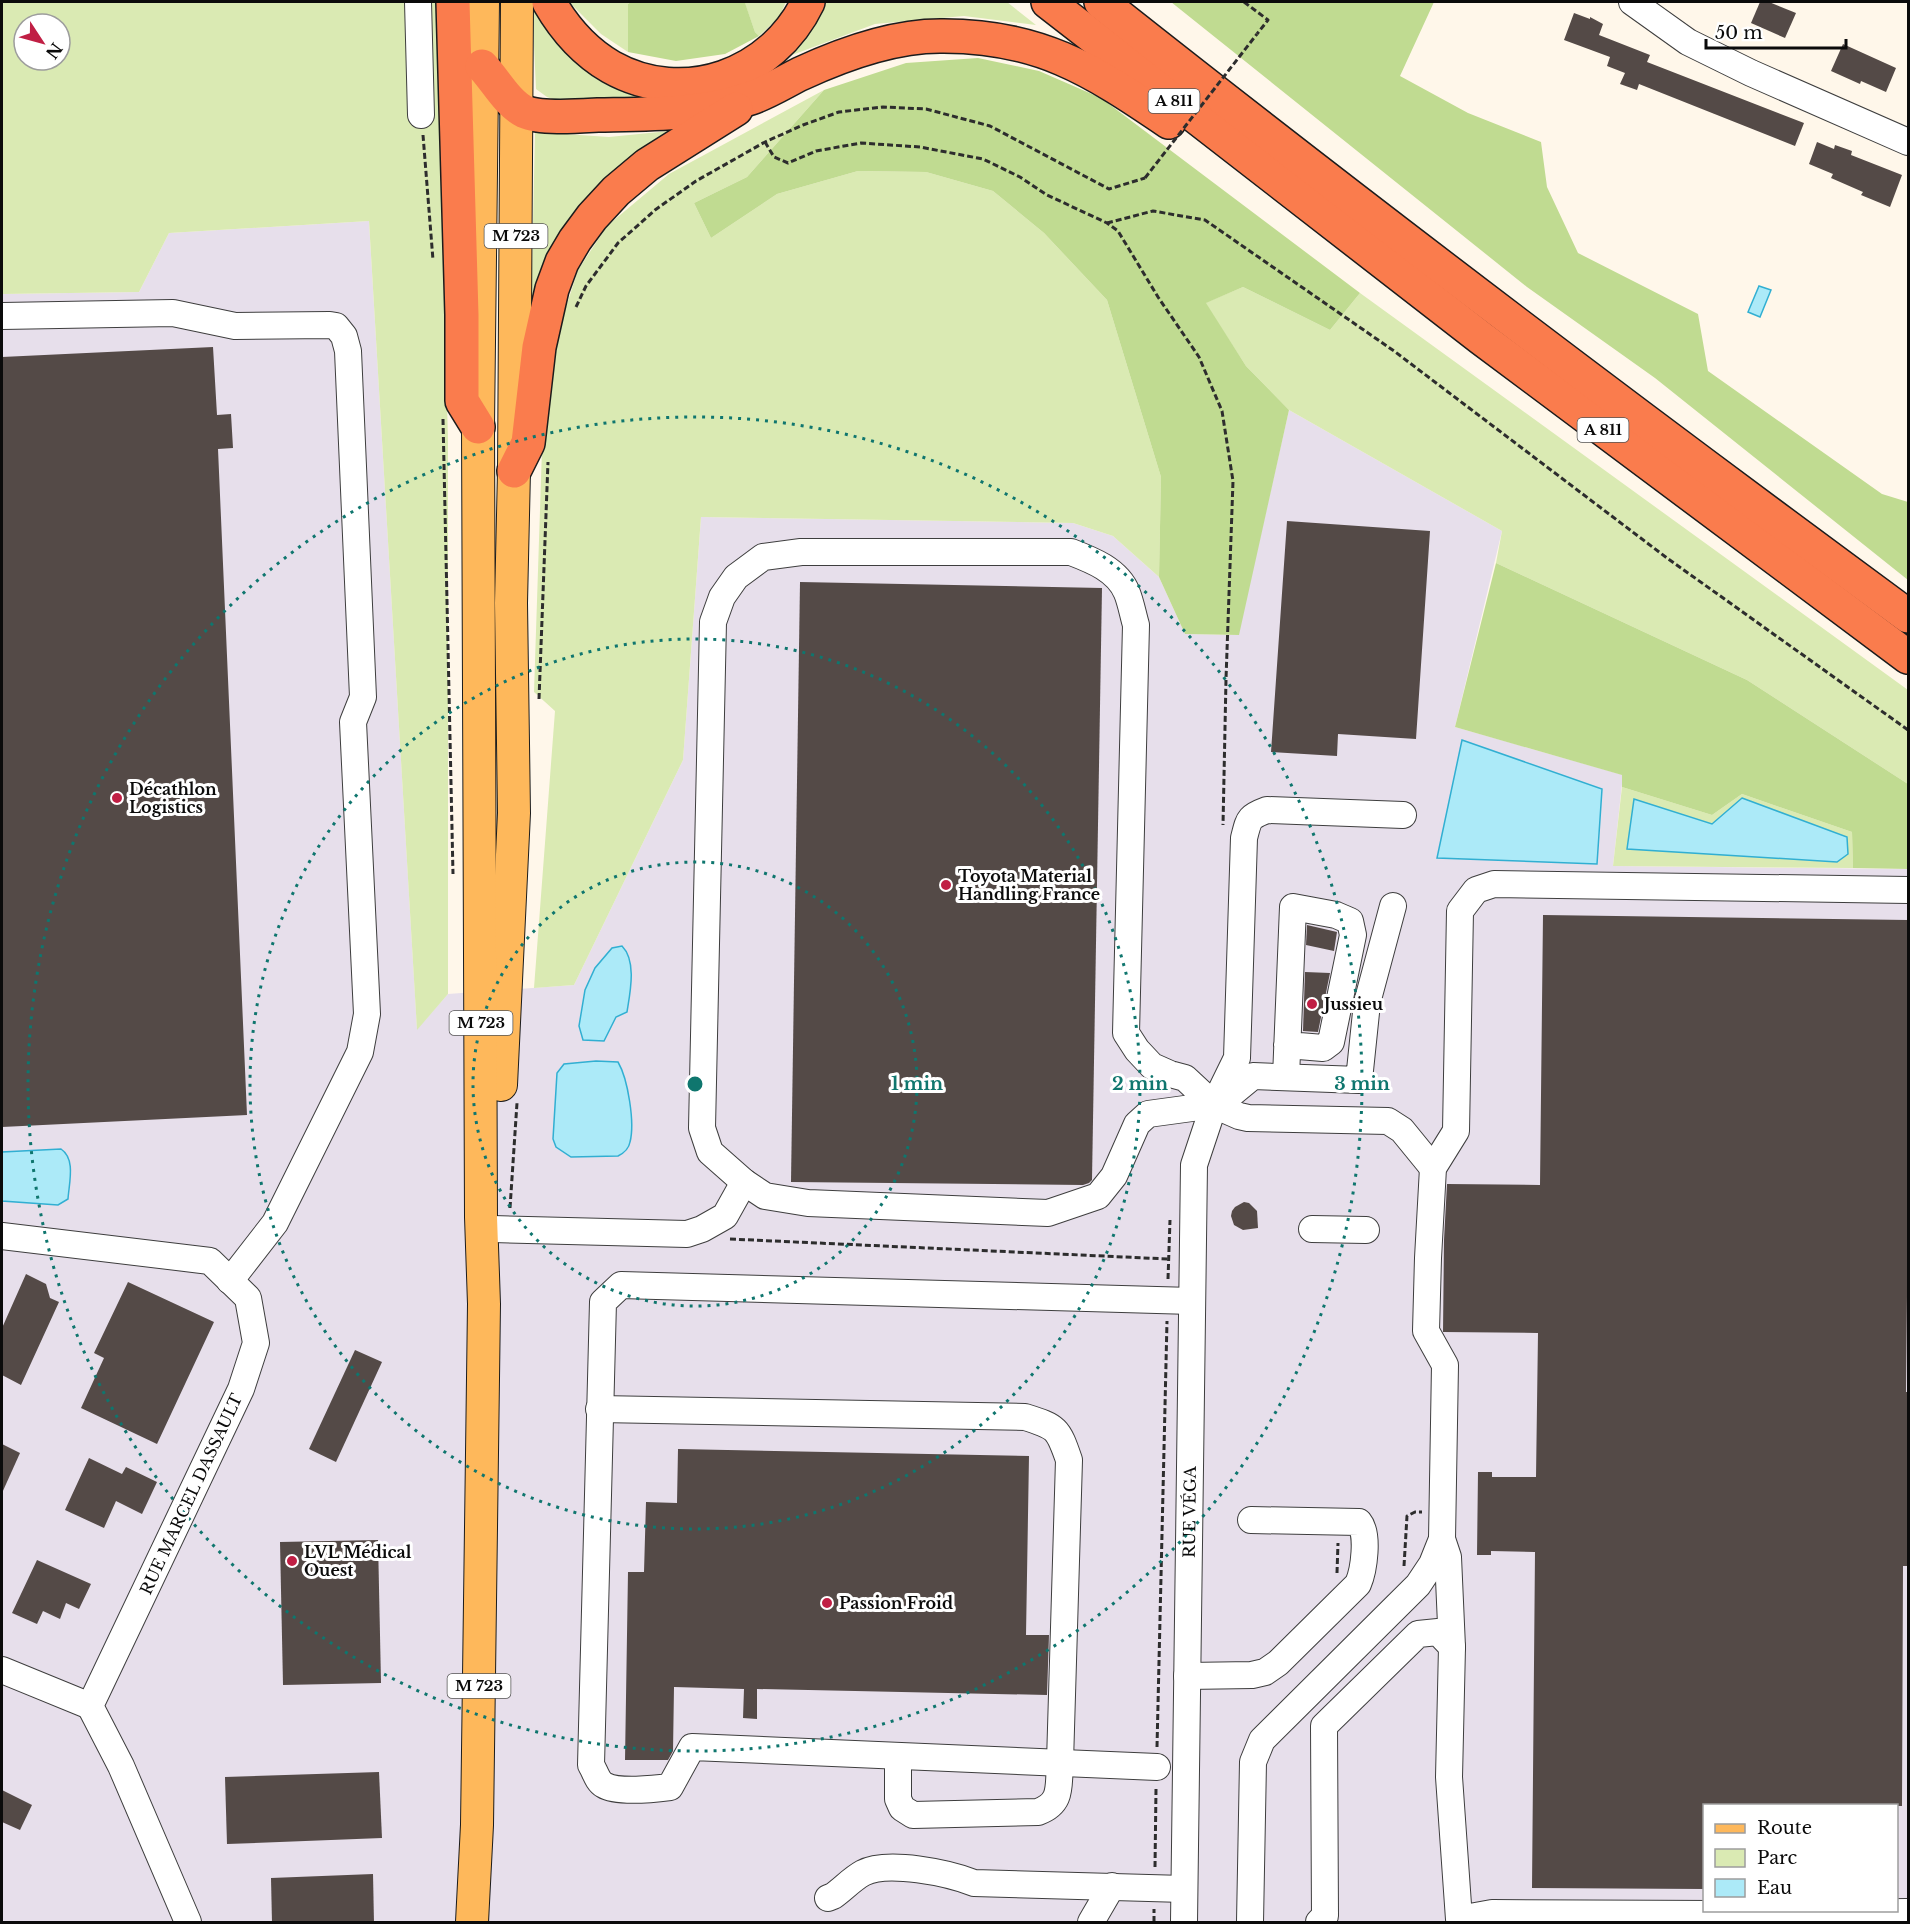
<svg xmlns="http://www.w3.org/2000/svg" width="1910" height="1924" font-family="'Libre Baskerville',serif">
	<rect width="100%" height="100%" fill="#fff7ea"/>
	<path fill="#e7dfeb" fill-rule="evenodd" d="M369 221 417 1029 448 994 574 985 683 760 701 517 1073 523 1113 536 1159 577 1185 634 1238 635 1289 410 1502 531 1455 727 1623 775 1613 866 1908 869V1922H2V294L139 292 169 233ZM1704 1806H1896V1910H1704Z"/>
	<g fill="#daeab3" fill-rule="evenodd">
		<path d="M2 2H436L448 439V994L417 1030 369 221 169 233 139 292 2 294ZM24 24H60V60H24Z"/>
		<path d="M532 2H536L543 16 703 98 560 102 547 97 536 89Z"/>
		<path d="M569 2H631L628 4V52L601 34Z"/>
		<path d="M739 2H786L779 17 759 36 755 32 745 4Z"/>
		<path d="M820 2H1007L1036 25 964 16 875 24 784 58Z"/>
		<path d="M824 90 747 177 694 203 711 238 777 194 858 171 926 172 993 191 1044 233 1107 300 1161 477 1159 577 1113 536 1073 523 701 517 683 760 574 985 534 988 555 711 534 692 542 449 549 360 578 270 607 226 669 174Z"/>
		<path d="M689 129 641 158 531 316 535 132 609 137Z"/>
		<path d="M1243 287 1330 330 1360 293 1908 690V784L1747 680 1496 563 1502 531 1289 410 1246 366 1205 303Z"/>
		<path d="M1622 787 1712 815 1742 794 1852 832 1853 868 1613 866Z"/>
	</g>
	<g fill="#c0db91">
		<path d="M631 2H739L745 3 755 32 759 36 725 54 676 61 628 52V4Z"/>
		<path d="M1171 2H1434L1400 76 1468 113 1541 142 1547 187 1578 253 1698 314 1708 371 1882 494 1908 502V580L1655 378 1527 287Z"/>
		<path d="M978 58 1039 71 1101 98 1360 293 1330 330 1243 287 1206 303 1246 366 1289 410 1239 635 1185 634 1159 577 1161 477 1107 300 1044 233 993 191 926 172 858 171 777 194 711 238 694 203 747 177 824 90 906 63Z"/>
		<path d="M1496 563 1747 680 1908 784V869L1853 868 1852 832 1742 794 1712 815 1622 787V775L1455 727Z"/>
	</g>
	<g fill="#aceaf8" stroke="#31afd2" stroke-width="1.5">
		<path d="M1759 286 1771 290 1760 317 1748 312Z"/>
		<path d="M1462 740 1602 789 1597 864 1437 858Z"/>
		<path d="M1742 798 1847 837 1848 854 1837 862 1627 849 1634 799 1712 824Z"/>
		<path d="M622 946C637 961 630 993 627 1012L616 1017 604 1041 583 1040 579 1026 585 990 595 968 612 948Z"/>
		<path d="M596 1061 618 1062C628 1079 635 1123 630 1142 629 1148 624 1153 618 1156L571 1157 556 1147 553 1139 557 1073 564 1064Z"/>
		<path d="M61 1149C76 1159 69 1183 68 1199L58 1205 2 1201V1152Z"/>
	</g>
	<g fill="#544a47">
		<path d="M1760 2H1769L1796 13 1785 38 1751 23Z"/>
		<path d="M1574 13 1590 19V17L1603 24 1599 35 1650 55 1647 62 1804 123 1795 146 1639 84 1637 90 1620 84 1625 73 1607 66 1610 57 1564 40Z"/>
		<path d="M1843 44 1896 68 1886 92 1861 81 1860 84 1831 71Z"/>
		<path d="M1817 142 1834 149 1835 145 1852 151 1851 155 1902 175 1890 207 1861 195 1863 192 1831 178 1833 174 1809 164Z"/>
		<path d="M213 347 217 415 231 414 233 448 218 449 247 1115 2 1127V357Z"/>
		<path d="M1287 521 1430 531 1416 739 1338 734 1337 756 1271 752Z"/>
		<path d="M800 582 1102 588 1092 1180 1089 1183 1083 1185 791 1182Z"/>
		<path d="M1543 915 1908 920V1201L1906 1392H1908V1566H1903L1902 1806H1704V1889L1532 1888 1535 1552 1491 1551V1555H1477L1478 1472H1492V1477H1536L1538 1333 1443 1332 1444 1240 1447 1184 1540 1185Z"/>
		<path d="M1307 925 1337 932 1334 951 1306 945Z"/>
		<path d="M1305 972 1330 973 1318 1032 1303 1031Z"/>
		<path d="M1244 1202 1249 1203 1257 1211 1258 1228 1243 1230 1234 1225 1231 1216 1232 1211 1235 1207Z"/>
		<path d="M26 1274 46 1284 50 1298 59 1302 21 1385 2 1375V1328Z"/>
		<path d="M128 1282 214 1322 157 1444 81 1408 104 1358 94 1353Z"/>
		<path d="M355 1350 382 1362 336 1462 309 1449Z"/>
		<path d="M2 1444 20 1453 2 1493Z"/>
		<path d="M678 1449 1029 1456 1026 1635H1049L1047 1695 757 1689V1719L743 1718 744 1689 674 1687 673 1751 668 1760H625L628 1572H644L646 1502 677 1503Z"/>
		<path d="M89 1458 122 1474 126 1467 157 1482 142 1514 116 1501 104 1528 65 1510Z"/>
		<path d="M378 1540 381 1683 283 1685 280 1542Z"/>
		<path d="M37 1560 91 1584 79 1609 66 1603 60 1619 43 1611 37 1624 12 1613Z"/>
		<path d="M379 1772 382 1838 227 1844 225 1777Z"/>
		<path d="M2 1790 32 1805 20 1830 2 1822Z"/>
		<path d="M373 1874 374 1923H272L271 1878Z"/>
	</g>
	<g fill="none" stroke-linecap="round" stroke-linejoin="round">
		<g stroke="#3e3e3e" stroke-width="28">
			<g id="minor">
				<path d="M418 2 421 115"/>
				<path d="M1632 2 1688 42 1751 73 1908 142"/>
				<path d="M2 316 173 313 235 326 330 325 336 326 344 336 348 351 363 697 353 722 367 1014 360 1052 275 1223 230 1281"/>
				<path d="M1286 1077 1293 907 1336 915 1350 921 1353 935 1331 1042 1323 1048 1287 1045"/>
				<path d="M1219 1104 1253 1076 1359 1080 1367 1003 1393 906"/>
				<path d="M1214 1105 1148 1114 1137 1124 1114 1176 1098 1196 1048 1213 808 1203 765 1196 744 1182 710 1152 702 1128 713 622 722 597 736 577 763 557 801 552H1071C1092 560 1118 570 1127 593 1131 603 1133 615 1136 625L1126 1033 1137 1050 1152 1066 1170 1074 1185 1078 1214 1105 1239 1116 1248 1118 1388 1121 1402 1130 1433 1168"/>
				<path d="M493 1229 687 1234 702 1229 725 1216 744 1182"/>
				<path d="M1312 1229 1366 1230"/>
				<path d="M2 1236 210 1261 248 1298 256 1343 241 1389 90 1706 121 1766 188 1922"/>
				<path d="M599 1409 1025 1417C1057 1427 1058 1428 1069 1460L1060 1762C1058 1786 1063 1803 1038 1812L913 1815 902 1808 898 1799V1756"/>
				<path d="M1442 1539 1448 1557 1452 1647"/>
				<path d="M2 1670 90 1706"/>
				<path d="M1187 1676 1252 1675 1265 1672 1278 1663 1358 1584C1364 1570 1369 1534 1359 1522L1251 1520"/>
				<path d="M1157 1767 692 1747 670 1787C655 1789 617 1793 604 1785 597 1781 595 1771 591 1765L603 1302 621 1285 1192 1301"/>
				<path d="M828 1898 833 1896C843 1889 852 1879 863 1873 887 1860 949 1873 974 1883L1184 1889"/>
				<path d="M1091 1922 1112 1886"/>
				<path id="s1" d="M1184 1922 1194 1165 1214 1105 1237 1058 1244 838C1249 819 1248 817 1267 810L1403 815"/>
				<path d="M1250 1922 1253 1762 1262 1740 1418 1585 1432 1564 1442 1539 1445 1365 1426 1331 1428 1258 1433 1168 1456 1131 1460 911 1476 890 1494 884 1908 890"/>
				<path d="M1319 1922 1325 1916 1324 1726 1418 1634 1438 1632 1452 1647 1449 1777 1459 1919 1492 1913 1717 1914 1908 1912"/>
			</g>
		</g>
		<g stroke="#1c1c1c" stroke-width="34">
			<g id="major">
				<path d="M501 1085 514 813 511 603 514 471 517 2"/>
				<path d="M472 1922 477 1825 484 1304 481 1217 478 427 483 2"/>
			</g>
		</g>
		<g stroke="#1c1c1c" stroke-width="36">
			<g id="highway">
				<path d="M453 2 462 315V401L478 427"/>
				<path d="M549 2C564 28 585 52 611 67 684 108 773 75 808 2"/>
				<path d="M1048 2 1481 338 1908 657"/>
				<path d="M1101 2C1366 212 1636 416 1908 616"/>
				<path d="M482 66C496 81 507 103 525 112 541 119 580 116 598 115 649 114 702 115 751 98 768 92 784 82 800 74 843 54 892 36 940 36 1038 35 1091 69 1169 122"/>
				<path d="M514 471 528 443 539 347 552 289 562 262 575 240 592 217 616 191 647 165 736 109"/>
			</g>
		</g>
		<g stroke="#2d2d2d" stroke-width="3" stroke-dasharray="6 3" stroke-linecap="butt">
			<path d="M1244 2 1268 20 1257 34"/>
			<path d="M423 135 433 260"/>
			<path d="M765 142 774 157 788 163 816 151 861 143 920 147 983 159 1020 177 1047 195 1107 223 1118 231 1158 297 1199 357 1222 411 1233 481 1226 679 1223 825"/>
			<path d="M1107 223 1153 211 1205 220 1394 351 1667 558 1908 730"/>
			<path d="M576 307 586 286 618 243 655 210 696 181 765 142 803 125 839 112 883 107 926 109 990 126 1109 189 1145 178"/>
			<path d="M443 419 453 874"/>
			<path d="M539 699 548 462"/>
			<path d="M510 1208 517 1103"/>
			<path d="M730 1239 1168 1259"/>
			<path d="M1168 1279 1170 1220"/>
			<path d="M1404 1566 1407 1516 1415 1512H1422"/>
			<path d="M1337 1573 1338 1543"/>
			<path d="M1157 1747 1167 1321"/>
			<path d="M1155 1867 1156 1789"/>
			<path d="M1154 1922V1909"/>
		</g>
		<use href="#minor" stroke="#fff" stroke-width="26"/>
		<use href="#major" stroke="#feb85b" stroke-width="32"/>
		<use href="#highway" stroke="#fa7c4d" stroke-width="33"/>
		<path stroke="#2d2d2d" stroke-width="3" stroke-dasharray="6 3" stroke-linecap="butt" d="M1145 178 1257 34"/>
	</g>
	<g fill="none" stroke="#0f766e" stroke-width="3" stroke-dasharray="3 6">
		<circle cx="695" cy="1084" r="222"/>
		<circle cx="695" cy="1084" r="445"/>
		<circle cx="695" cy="1084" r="667"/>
	</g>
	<g fill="#c01f44" stroke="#fff" stroke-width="2">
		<circle cx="117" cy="798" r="6"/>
		<circle cx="946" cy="885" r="6"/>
		<circle cx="1312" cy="1004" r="6"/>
		<circle cx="292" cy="1561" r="6"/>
		<circle cx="827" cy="1603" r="6"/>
	</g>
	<g text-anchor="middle" stroke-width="6" stroke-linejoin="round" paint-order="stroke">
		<g fill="#fff" stroke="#545454" stroke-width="1.5">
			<rect x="1148.5" y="89" width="51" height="24" rx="4.5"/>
			<rect x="484.5" y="224" width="63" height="24" rx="4.5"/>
			<rect x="1577.5" y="418" width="51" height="24" rx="4.5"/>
			<rect x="449.5" y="1011" width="63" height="24" rx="4.5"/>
			<rect x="447.5" y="1674" width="63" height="24" rx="4.5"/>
		</g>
		<g font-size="15" font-weight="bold" fill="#0b0b0b">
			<text x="1174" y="106">A 811</text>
			<text x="516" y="241">M 723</text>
			<text x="1603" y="435">A 811</text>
			<text x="481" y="1028">M 723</text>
			<text x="479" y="1691">M 723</text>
		</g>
		<g font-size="16" font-weight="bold" fill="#0b0b0b" stroke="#fff" text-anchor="start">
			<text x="129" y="795">Décathlon<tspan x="129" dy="18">Logistics</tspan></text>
			<text x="958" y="882">Toyota Material<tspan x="958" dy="18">Handling France</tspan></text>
			<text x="1324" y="1010">Jussieu</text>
			<text x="304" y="1558">LVL Médical<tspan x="304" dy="18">Ouest</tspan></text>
			<text x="839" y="1609">Passion Froid</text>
		</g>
		<g font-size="16" fill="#0b0b0b" stroke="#fff">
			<text transform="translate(191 1494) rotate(-65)" y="6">RUE MARCEL DASSAULT</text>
			<text dy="6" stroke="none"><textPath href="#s1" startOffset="410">RUE VÉGA</textPath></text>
		</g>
	</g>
	<circle cx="695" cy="1084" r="9" fill="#0f766e" stroke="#fff" stroke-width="3"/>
	<g font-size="18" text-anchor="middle" font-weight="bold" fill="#0f766e" stroke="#fff" stroke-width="6" stroke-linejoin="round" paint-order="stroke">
		<text x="917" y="1090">1 min</text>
		<text x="1140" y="1090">2 min</text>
		<text x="1362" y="1090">3 min</text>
	</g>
	<rect width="1910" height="1924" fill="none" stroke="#0b0b0b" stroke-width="6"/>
	<rect x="1703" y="1804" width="195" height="108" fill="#ffffff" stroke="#9d9d9d" stroke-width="1.5"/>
	<rect x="1715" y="1824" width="30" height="9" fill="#feb85b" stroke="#9d9d9d" stroke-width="1.5"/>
	<text x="1757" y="1834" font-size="18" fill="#0b0b0b">Route</text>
	<rect x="1715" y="1849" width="30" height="18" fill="#daeab3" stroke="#9d9d9d" stroke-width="1.5"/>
	<text x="1757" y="1864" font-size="18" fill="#0b0b0b">Parc</text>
	<rect x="1715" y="1879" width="30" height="18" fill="#aceaf8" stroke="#9d9d9d" stroke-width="1.5"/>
	<text x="1757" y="1894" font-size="18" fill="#0b0b0b">Eau</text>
	<g transform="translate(42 42) rotate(126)"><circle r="28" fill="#ffffff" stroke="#9d9d9d" stroke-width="1.5"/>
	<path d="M0-4.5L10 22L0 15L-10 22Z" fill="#c01f44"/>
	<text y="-9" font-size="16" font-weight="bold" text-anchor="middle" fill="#0b0b0b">N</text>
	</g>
	<path d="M1706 39v9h140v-9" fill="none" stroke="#0b0b0b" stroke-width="3"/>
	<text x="1715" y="39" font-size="18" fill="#0b0b0b" stroke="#ffffff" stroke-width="4.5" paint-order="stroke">50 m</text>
</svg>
